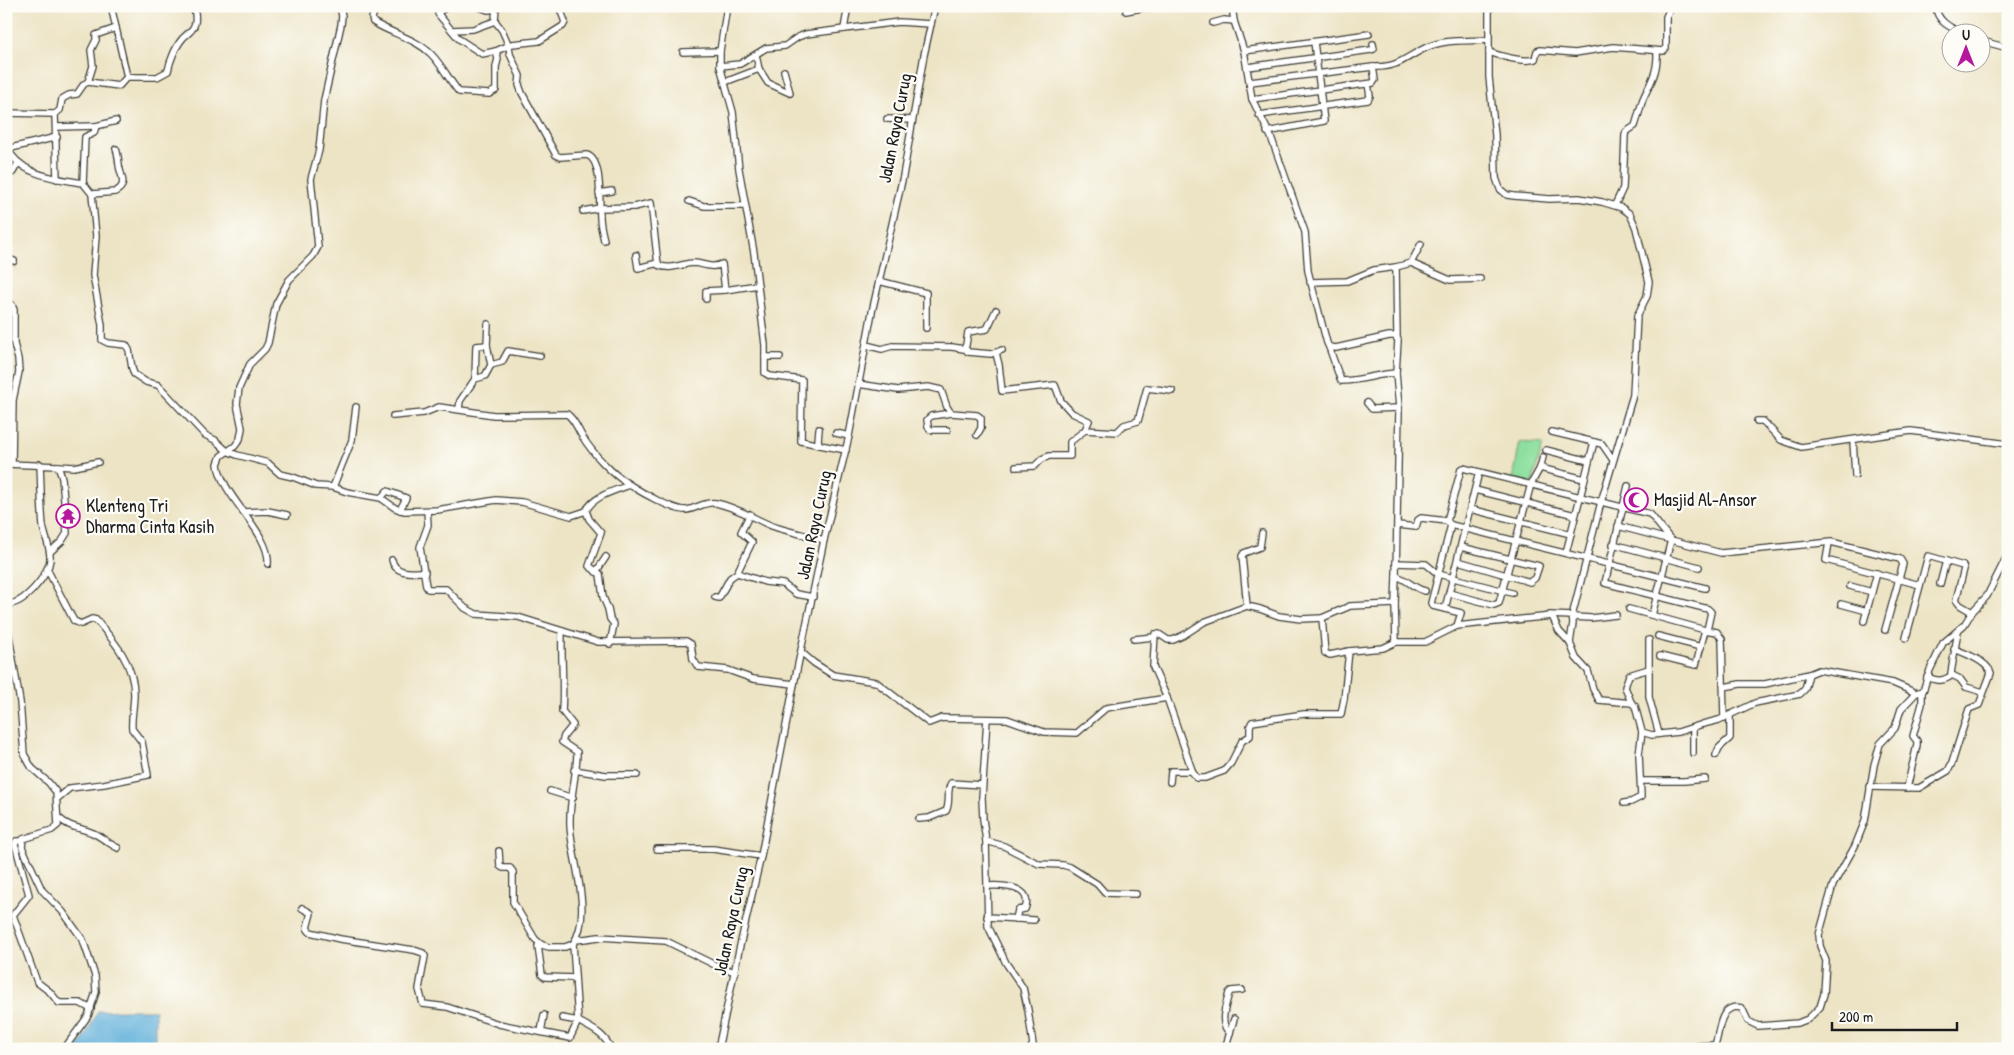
<svg xmlns="http://www.w3.org/2000/svg" width="2014" height="1055" font-family="'Patrick Hand',sans-serif">
	<rect width="100%" height="100%" fill="#fdfcf7"/>
	<filter id="ink" filterUnits="userSpaceOnUse"><feTurbulence type="fractalNoise" baseFrequency=".02" numOctaves="2"/><feDisplacementMap in="SourceGraphic" scale="10" xChannelSelector="R" yChannelSelector="G"/><feConvolveMatrix kernelMatrix="1 2 1 2 8 2 1 2 1" color-interpolation-filters="sRGB"/></filter>
	<filter id="wash" filterUnits="userSpaceOnUse"><feTurbulence type="fractalNoise" baseFrequency=".0096" numOctaves="4" result="noise"/><feDisplacementMap in="SourceGraphic" scale="20" xChannelSelector="R" yChannelSelector="G"/><feGaussianBlur stdDeviation="1.12" result="paint"/><feColorMatrix in="noise" values="0 0 0 0 0 0 0 0 0 0 0 0 0 0 0 0 0 1.4 0 .05"/><feComposite in="paint" operator="in"/></filter>
	<g filter="url(#wash)">
		<rect width="100%" height="100%" fill="#ede4c5"/>
		<path fill="#8ddf9f" stroke="#547e5e" d="M1520 442 1543 444 1532 484 1513 479Z"/>
		<path fill="#60b0da" stroke="#3e667b" d="M124 1010H155V1049H74L82 1042 98 1011Z"/>
	</g>
	<g filter="url(#ink)">
		<g fill="none" stroke-linecap="round" stroke-linejoin="round">
			<g stroke="#3b3a35" stroke-width="8">
				<g id="minor">
					<path d="M376 6 372 18 373 22C392 34 415 38 431 54 442 65 449 80 459 92L489 94 496 90V67L498 59 496 51 512 44 539 41 563 26 565 22 559 6"/>
					<path d="M448 6 440 11 438 14 459 39 482 54 496 51"/>
					<path d="M477 6 488 10 495 9"/>
					<path d="M496 6 495 21 502 30 509 46 510 54 520 76 519 85 522 93 556 155 560 157 587 155C603 160 599 202 600 217 600 224 602 232 604 240"/>
					<path d="M727 6 720 51V66L733 112 739 169 754 253 765 345V373L770 376 802 380 801 441 820 445"/>
					<path d="M1135 6 1136 9 1151 6"/>
					<path d="M1232 6 1234 21 1244 51 1252 99 1271 137 1305 232 1308 271 1327 343 1329 347 1336 348 1389 336H1395L1398 340 1396 373 1399 408 1396 576 1395 604 1350 606 1322 618 1301 619 1279 616 1260 609 1247 606 1204 622 1184 635 1173 640H1168L1159 634H1155L1153 667 1167 698 1193 773 1197 778H1205L1224 771 1231 763 1242 741 1250 736V726L1252 722 1304 714H1341L1344 699 1349 651 1383 648 1396 642H1425L1457 626 1552 616 1559 631 1570 643 1576 658 1588 671 1593 689 1599 700 1632 703 1635 706 1642 732 1652 735 1678 732 1703 724 1719 720 1755 703 1800 694 1805 689 1809 674 1819 670 1893 683 1916 693 1923 691 1930 670 1943 643 1964 625 1972 612 1987 596 2008 554"/>
					<path d="M1489 6V77L1495 135 1496 178 1500 189 1507 195 1514 196 1549 199 1579 198 1602 202 1622 208 1630 214 1636 228 1649 282 1647 296 1637 316 1633 395 1601 502 1572 616 1573 623 1570 643"/>
					<path d="M1936 6C1936 20 1949 27 1960 32"/>
					<path d="M1126 11 1136 9"/>
					<path d="M1213 23 1224 20 1234 21"/>
					<path d="M116 28 127 77"/>
					<path d="M844 29 848 6"/>
					<path d="M452 30 473 29 495 21"/>
					<path d="M1982 41 2008 48"/>
					<path d="M1244 51 1369 34"/>
					<path d="M683 52 720 51"/>
					<path d="M1489 52C1500 56 1524 63 1535 59L1537 51 1540 50 1575 53 1613 47 1663 51 1666 48V17L1671 6"/>
					<path d="M756 55 759 69"/>
					<path d="M720 66 740 64 766 48 785 46 798 37 806 34 899 22 931 24"/>
					<path d="M1248 67 1371 50 1374 49 1373 44"/>
					<path d="M88 82 119 86 127 77H157L168 71C170 60 176 46 183 38 187 34 192 31 194 26 197 20 195 13 194 6"/>
					<path d="M725 82 759 69 768 83 790 93 784 71"/>
					<path d="M1250 82 1373 67C1401 68 1407 55 1430 46 1449 39 1469 41 1488 40"/>
					<path d="M1252 99 1373 83 1375 80 1373 67"/>
					<path d="M6 113 55 114"/>
					<path d="M1259 115 1368 100 1370 96 1368 84"/>
					<path d="M887 119 912 120"/>
					<path d="M57 127 96 126"/>
					<path d="M1267 132 1324 121 1314 42"/>
					<path d="M6 146C20 176 54 178 83 183L92 194 96 236 93 275 102 325V340L108 343 126 345 129 350 132 368 134 374 146 382 158 385 205 435 215 440 227 451 237 455 268 463 280 474 293 477 316 486 333 487 347 492 381 498 395 508 404 511 437 510 496 500 522 502 571 516 586 511"/>
					<path d="M7 149 57 137"/>
					<path d="M6 177 13 172 18 163"/>
					<path d="M57 179 55 114 60 110 62 99 69 95 77 94 84 84 88 82 93 66 91 50 96 40V35L116 28 111 6"/>
					<path d="M83 183 85 137 94 133 96 126 116 121"/>
					<path d="M599 193 612 191"/>
					<path d="M92 194 115 192C126 186 123 180 120 170 118 163 119 156 116 149"/>
					<path d="M689 201 704 206H745"/>
					<path d="M1615 205 1623 188 1625 135 1626 132 1635 126C1638 117 1640 108 1643 99 1651 81 1658 73 1657 51"/>
					<path d="M583 211 600 208 634 207 651 203 658 265C671 271 682 263 694 263 705 264 711 269 722 264L725 290 758 285"/>
					<path d="M636 255 638 268 658 263"/>
					<path d="M6 258 14 261"/>
					<path d="M1411 263 1450 280 1480 279"/>
					<path d="M879 281 926 293V328"/>
					<path d="M1310 282 1347 281 1374 270 1396 267"/>
					<path d="M706 299V291L725 290"/>
					<path d="M6 300 12 305 14 310V344L18 359 19 372 13 400 12 464"/>
					<path d="M1397 338 1396 267 1411 263 1421 244"/>
					<path d="M866 345 882 349 892 346 952 347 964 349 966 345 968 332 987 329 996 310"/>
					<path d="M1329 347 1341 381C1360 381 1377 374 1396 373"/>
					<path d="M965 348 968 352 991 354 1002 350"/>
					<path d="M996 353 999 365 1002 391 1055 385 1061 401 1072 413 1089 421 1085 430 1070 442V456H1049L1042 459 1035 466 1016 467"/>
					<path d="M765 357H780"/>
					<path d="M491 365 502 362 508 351 540 356"/>
					<path d="M475 379 485 376 491 365 487 345 488 324"/>
					<path d="M858 384 898 390 928 387 941 390 947 407 951 413 977 415 981 418V428L977 435"/>
					<path d="M1367 403 1372 409 1399 408"/>
					<path d="M459 409 460 401 475 379 476 346 487 345"/>
					<path d="M393 416 424 413 439 407 494 415 567 414C575 420 577 428 582 436 593 454 612 474 630 485 641 492 674 511 686 510 696 509 705 501 716 503 736 507 753 518 772 526 789 532 807 535 824 540"/>
					<path d="M1757 421H1763L1781 440 1801 447 1911 431 2008 444"/>
					<path d="M819 429 818 441 820 445 846 450"/>
					<path d="M947 430H930L928 426 927 420 931 416 951 413"/>
					<path d="M1085 430 1117 432 1124 425 1138 421 1147 388 1172 391"/>
					<path d="M1552 432 1602 444 1613 460"/>
					<path d="M836 433 849 436"/>
					<path d="M1853 440 1855 475"/>
					<path d="M1546 450 1589 461"/>
					<path d="M6 464 58 466 62 478 67 533 62 541 50 552"/>
					<path d="M58 466 74 467 98 462"/>
					<path d="M1540 468 1584 479"/>
					<path d="M1628 486 1605 583 1708 609 1711 612 1707 630"/>
					<path d="M333 487 352 440 356 407"/>
					<path d="M1475 490 1575 515"/>
					<path d="M381 498 387 491 406 498 400 510"/>
					<path d="M1470 509 1571 534"/>
					<path d="M427 511 428 525 420 547 426 586 428 589H446L465 608 476 614 518 617 598 642 686 641 691 644 693 659 698 667 728 670 753 679 794 684"/>
					<path d="M243 512 268 511 287 515"/>
					<path d="M750 514 741 532 752 542 737 573 765 582 783 584 796 594 813 597"/>
					<path d="M1398 525 1416 527 1418 520 1421 518 1447 521"/>
					<path d="M1451 525 1705 588"/>
					<path d="M1618 526 1671 540 1652 615"/>
					<path d="M1829 543 1826 560 1920 585"/>
					<path d="M1613 544 1699 567"/>
					<path d="M1566 553 1594 442"/>
					<path d="M392 560C395 575 413 572 425 572"/>
					<path d="M1458 561 1530 582 1535 578 1539 566 1461 547"/>
					<path d="M1396 563 1426 564 1438 574 1512 593"/>
					<path d="M268 564C271 533 221 496 218 464L221 456 235 446 240 439 242 428 237 404 239 388 250 364 265 349 268 343 276 304 289 280 313 256 318 247 311 179 319 150 324 100 341 25 342 16 340 6"/>
					<path d="M47 569 74 621 81 624 92 619 96 620C115 642 134 664 134 694 134 706 131 717 132 729L142 742 148 775 104 784 70 788 58 798"/>
					<path d="M596 572 606 557"/>
					<path d="M1396 576C1407 579 1413 588 1425 591"/>
					<path d="M1940 584 1946 561"/>
					<path d="M1850 586 1872 592"/>
					<path d="M1449 593 1494 605 1499 603 1531 484 1540 468 1543 457"/>
					<path d="M715 597 719 598 730 578 737 573"/>
					<path d="M6 604C23 606 48 576 50 560 51 549 45 537 43 526 41 505 41 485 40 464"/>
					<path d="M1395 604 1396 642"/>
					<path d="M1841 604 1867 611"/>
					<path d="M1247 606 1242 556 1244 553 1260 547 1262 533"/>
					<path d="M1445 609 1479 472"/>
					<path d="M1629 609 1705 630 1696 665 1660 656"/>
					<path d="M1550 615 1572 616"/>
					<path d="M1573 617 1591 618 1616 615"/>
					<path d="M6 618 20 702 24 754 32 768 49 783 56 792 58 825 52 830 23 839 22 847 42 890 63 912 83 940 95 976 96 992 88 1016 64 1049"/>
					<path d="M1322 618 1325 653 1330 655 1349 651"/>
					<path d="M1864 621 1877 573"/>
					<path d="M1457 626 1461 613 1433 606 1431 603 1451 525 1447 521 1461 469 1463 468 1650 514 1671 540 1721 553 1831 542 1900 559 1903 564 1885 630"/>
					<path d="M1705 630 1717 632 1722 639 1724 718"/>
					<path d="M562 631C561 658 564 684 562 711L573 725 564 736 562 742 577 752C577 775 569 800 570 824 571 860 594 912 573 944L578 1021C592 1029 604 1033 611 1049"/>
					<path d="M1658 636 1701 647"/>
					<path d="M1906 638 1928 556 1963 566 1964 569 1956 600 1960 605 1972 612"/>
					<path d="M1134 639 1154 637"/>
					<path d="M1649 640V697L1659 734"/>
					<path d="M610 644 614 624 610 619 608 609 603 597 600 574 589 566 601 533 589 519 586 511C593 496 616 490 630 485"/>
					<path d="M801 652 814 663 833 675 876 682 929 723 942 718 1007 719 1044 732 1077 733 1106 708 1167 698"/>
					<path d="M1952 675 1951 673 1958 631"/>
					<path d="M1952 675 1960 679 1966 687 1983 692"/>
					<path d="M1927 677C1937 681 1943 682 1952 675"/>
					<path d="M1724 687 1740 684H1765L1809 674"/>
					<path d="M1631 702 1625 687 1629 675 1649 669"/>
					<path d="M987 719 982 798 983 819 986 841 988 926 1006 963 1023 988 1028 1010 1033 1045 1030 1049"/>
					<path d="M1693 728V753"/>
					<path d="M1716 755 1719 748 1730 738V715"/>
					<path d="M574 770 606 775H637"/>
					<path d="M1641 781H1684L1705 779"/>
					<path d="M1170 782 1171 771H1192"/>
					<path d="M1870 787 1919 788 1948 771 1952 763 1969 709 1979 705 1991 673C1987 661 1965 653 1954 649"/>
					<path d="M1907 788 1917 745V741L1913 736 1922 704V692"/>
					<path d="M550 791 573 798"/>
					<path d="M1624 803 1631 802 1641 797 1639 754 1642 732"/>
					<path d="M59 818C71 829 80 827 93 833 102 837 109 844 118 848"/>
					<path d="M919 819 929 818 946 811C951 802 946 791 951 783L982 785"/>
					<path d="M22 841H16L15 844 29 895 13 915 37 982 50 992 59 1003H80L91 1009"/>
					<path d="M986 841 1004 846 1039 864 1063 865 1070 867 1097 884 1105 893 1136 894"/>
					<path d="M657 849H713L761 856"/>
					<path d="M499 851 500 866 503 868H510L513 872V902L535 939 542 945 549 947H565L573 944"/>
					<path d="M987 886C1002 885 1034 886 1025 909L1018 910 1016 919"/>
					<path d="M302 908 311 913 307 928 310 932 340 939 414 950 423 953 425 956 419 989 423 1004 447 1007 499 1024 570 1038 578 1021 562 1018"/>
					<path d="M987 917 1034 920"/>
					<path d="M576 940 599 937 666 941 715 965 735 972"/>
					<path d="M542 945 538 946 542 975 545 977 575 978"/>
					<path d="M541 1032 544 1015"/>
					<path d="M1230 1033C1218 1024 1226 1005 1229 993L1231 991 1242 990"/>
					<path d="M718 1049 739 950 761 856 794 684 824 540 849 436 872 312 903 176 924 55 935 6"/>
					<path d="M1225 1049 1234 1019"/>
					<path d="M1694 1049 1698 1046 1715 1045C1720 1034 1718 1002 1742 1008L1748 1021 1758 1026 1798 1023 1808 1019 1820 1007 1824 994 1826 961 1820 946 1819 935 1833 885 1855 846 1865 821 1874 765 1880 744 1895 728 1901 709 1916 693"/>
				</g>
			</g>
			<use href="#minor" stroke="#fff" stroke-width="5.5"/>
		</g>
	</g>
	<defs>
		<g id="mosque-ring" transform="scale(1.25)"><circle r="9.5" fill="#fdfcf7" stroke="#b5179e" stroke-width="1.5"/><path d="M3.5-4.9A6 6 0 1 0 3.5 4.9A5 5 0 1 1 3.5-4.9Z" fill="#b5179e"/></g>
		<g id="temple-ring" transform="scale(1.25)"><circle r="9.5" fill="#fdfcf7" stroke="#b5179e" stroke-width="1.5"/><path d="M0-6L5-2H3V0L6.5 2.5H4V6H1.5V3h-3V6H-4V2.5H-6.5L-3 0V-2H-5Z" fill="#b5179e"/></g>
	</defs>
	<g fill-rule="evenodd">
		<use href="#mosque-ring" x="1636" y="500"/>
		<use href="#temple-ring" x="68" y="516"/>
	</g>
	<g text-anchor="middle" stroke-width="4.5" stroke-linejoin="round" paint-order="stroke">
		<g font-size="18" fill="#1c1c1c" stroke="#fdfcf7">
			<text transform="translate(895 128) rotate(-79)" y="6">Jalan Raya Curug</text>
			<text transform="translate(814 525) rotate(-78)" y="6">Jalan Raya Curug</text>
			<text transform="translate(731 921) rotate(-78)" y="6">Jalan Raya Curug</text>
		</g>
		<g font-size="18" fill="#1c1c1c" stroke="#fdfcf7" text-anchor="start">
			<text x="1654" y="506">Masjid Al-Ansor</text>
			<text x="86" y="512">Klenteng Tri<tspan x="86" dy="21">Dharma Cinta Kasih</tspan></text>
		</g>
	</g>
	<rect width="2014" height="1055" fill="none" stroke="#fdfcf7" stroke-width="25"/>
	<g transform="translate(1966 48)"><circle r="24" fill="#fdfcf7" stroke="#a3a29f"/>
	<path d="M0-4L9 19L0 12L-9 19Z" fill="#b5179e"/>
	<text y="-8" font-size="14" font-weight="bold" text-anchor="middle" fill="#1c1c1c">U</text>
	</g>
	<path d="M1832 1022v8h125v-8" fill="none" stroke="#1c1c1c" stroke-width="2.5"/>
	<text x="1839" y="1022" font-size="15" fill="#1c1c1c" stroke="#fdfcf7" stroke-width="4" paint-order="stroke">200 m</text>
</svg>
